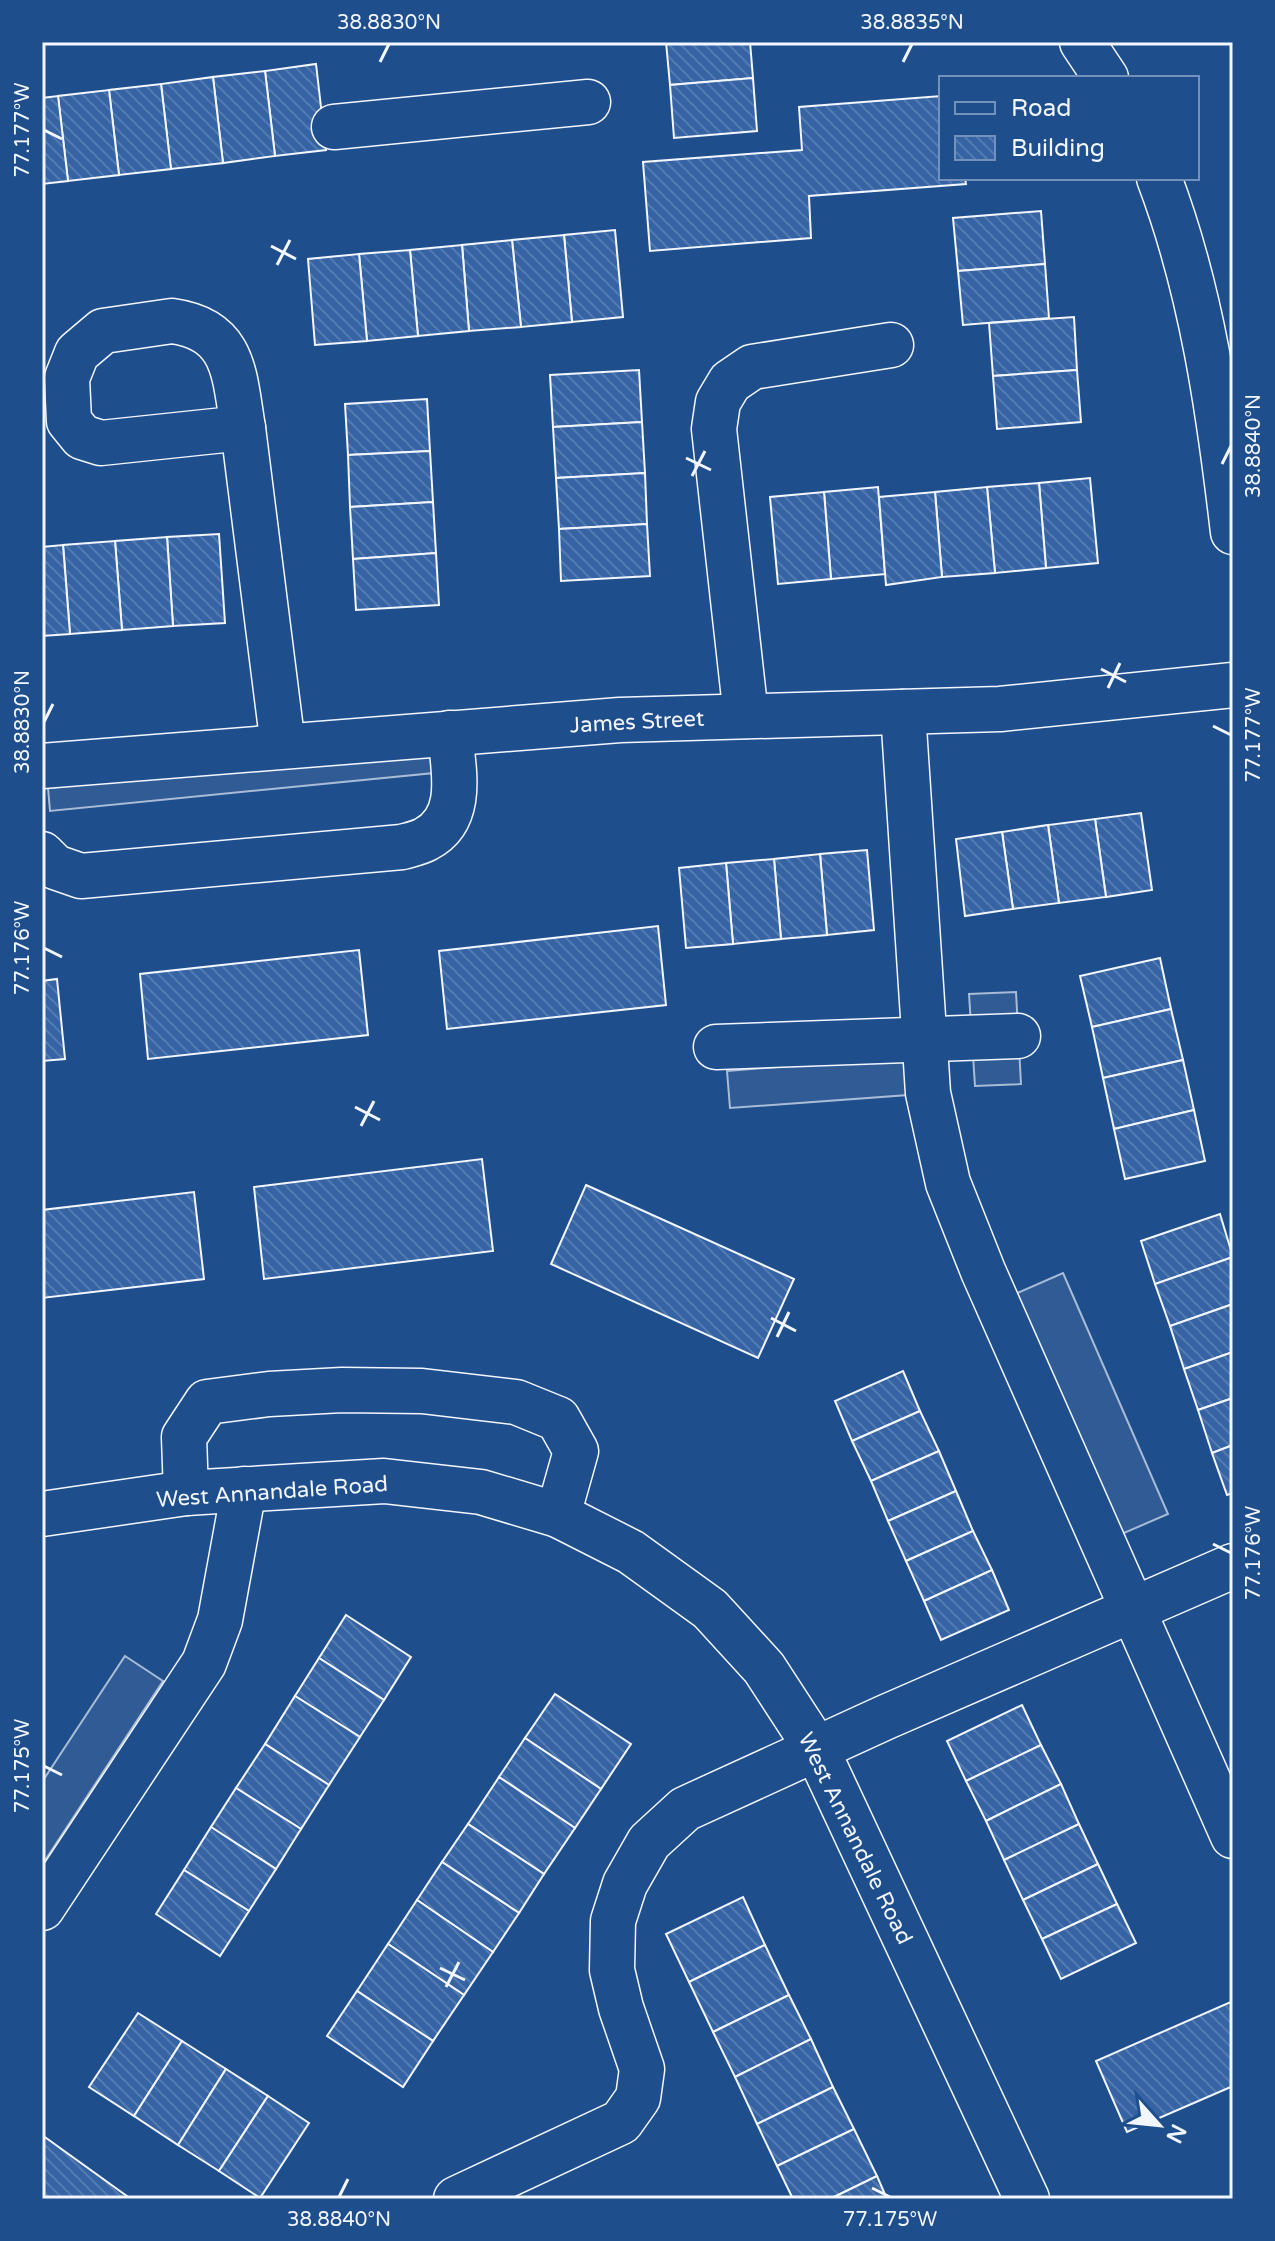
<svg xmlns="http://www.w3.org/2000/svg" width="1275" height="2241" font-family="'Varela Round',sans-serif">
	<defs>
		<pattern id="building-back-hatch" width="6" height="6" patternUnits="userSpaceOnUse" patternTransform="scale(2)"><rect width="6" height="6" fill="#3563a3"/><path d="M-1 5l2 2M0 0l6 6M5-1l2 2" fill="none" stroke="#537ab1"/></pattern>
	</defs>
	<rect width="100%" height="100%" fill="#1f4e8c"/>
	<g fill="#305b95" stroke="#a8bbd7" stroke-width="2">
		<path d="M442 749 444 772 50 811 48 788Z"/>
		<path d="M1016 992 1021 1084 975 1086 969 994Z"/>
		<path d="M905 1057 908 1095 730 1108 727 1071Z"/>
		<path d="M1063 1273 1168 1514 1117 1536 1013 1295Z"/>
		<path d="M125 1656 163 1681 42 1865V1782Z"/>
	</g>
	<g fill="url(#building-back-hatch)" stroke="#f2f6ff" stroke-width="2">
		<path d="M666 42H750L753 78 670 85Z"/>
		<path d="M316 64 326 150 275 156 265 71Z"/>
		<path d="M265 71 275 156 223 163 213 77Z"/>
		<path d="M213 77 223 163 171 169 161 84Z"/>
		<path d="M753 78 757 131 674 138 670 85Z"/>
		<path d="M161 84 171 169 119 175 109 90Z"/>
		<path d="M109 90 119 175 68 181 58 96Z"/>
		<path d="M58 96 68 181 42 184V98Z"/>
		<path d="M941 96V178H965L966 184 809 196 811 238 650 251 643 162 802 150 799 107Z"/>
		<path d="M1041 211 1045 264 958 271 953 218Z"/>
		<path d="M615 230 623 317 572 322 564 235Z"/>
		<path d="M564 235 572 322 521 327 512 240Z"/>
		<path d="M512 240 521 327 469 331 462 245Z"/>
		<path d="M462 245 469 331 418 336 410 250Z"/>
		<path d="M410 250 418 336 367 341 359 254Z"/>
		<path d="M359 254 367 341 315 345 308 259Z"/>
		<path d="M1045 264 1049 318 963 325 958 271Z"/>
		<path d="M1074 317 1077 370 993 376 989 323Z"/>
		<path d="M639 370 642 422 553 427 550 375Z"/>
		<path d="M1077 370 1081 422 997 429 993 376Z"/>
		<path d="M427 399 430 451 348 455 345 404Z"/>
		<path d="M642 422 645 473 556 478 553 427Z"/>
		<path d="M430 451 433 502 350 507 348 455Z"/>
		<path d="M645 473 647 524 559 529 556 478Z"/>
		<path d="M1090 478 1098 563 1046 568 1039 483Z"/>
		<path d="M1039 483 1046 568 995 573 987 487Z"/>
		<path d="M878 487 885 574 831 579 824 492Z"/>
		<path d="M987 487 995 573 942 577 935 492Z"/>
		<path d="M824 492 831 579 778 584 770 497Z"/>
		<path d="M935 492 942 577 886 585 879 497Z"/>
		<path d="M433 502 436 553 353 559 350 507Z"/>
		<path d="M647 524 650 576 561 581 559 529Z"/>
		<path d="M219 534 225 623 173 626 167 537Z"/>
		<path d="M167 537 173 626 122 630 115 541Z"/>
		<path d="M115 541 122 630 70 634 63 545Z"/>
		<path d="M63 545 70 634 42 636V547Z"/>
		<path d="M436 553 439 605 356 610 353 559Z"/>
		<path d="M1141 813 1152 890 1106 897 1095 819Z"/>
		<path d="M1095 819 1106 897 1059 903 1048 825Z"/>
		<path d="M1048 825 1059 903 1013 909 1002 832Z"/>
		<path d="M1002 832 1013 909 965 916 956 839Z"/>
		<path d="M867 850 874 930 827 935 820 854Z"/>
		<path d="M820 854 827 935 781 939 774 859Z"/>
		<path d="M774 859 781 939 733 944 726 863Z"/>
		<path d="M726 863 733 944 686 948 679 868Z"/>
		<path d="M658 926 666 1005 447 1029 439 951Z"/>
		<path d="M359 950 368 1035 148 1059 140 974Z"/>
		<path d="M1160 958 1171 1009 1092 1027 1080 976Z"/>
		<path d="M57 979 65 1059 42 1061V981Z"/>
		<path d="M1171 1009 1183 1060 1103 1078 1092 1027Z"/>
		<path d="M1183 1060 1194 1110 1114 1129 1103 1078Z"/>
		<path d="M1194 1110 1205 1161 1125 1179 1114 1129Z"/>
		<path d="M482 1159 493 1251 264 1279 254 1187Z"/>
		<path d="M586 1185 794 1279 758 1358 551 1264Z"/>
		<path d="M194 1192 204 1279 42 1298V1210Z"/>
		<path d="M1220 1214 1233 1257 1155 1284 1141 1241Z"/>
		<path d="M1233 1257V1304L1170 1326 1155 1284Z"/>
		<path d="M1233 1304V1352L1184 1369 1170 1326Z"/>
		<path d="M1233 1352V1398L1198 1410 1184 1369Z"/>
		<path d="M903 1371 920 1411 852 1441 835 1401Z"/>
		<path d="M1233 1398V1445L1212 1453 1198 1410Z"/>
		<path d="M920 1411 939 1451 871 1481 852 1441Z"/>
		<path d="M1233 1445V1493L1227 1495 1212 1453Z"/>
		<path d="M939 1451 956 1491 888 1521 871 1481Z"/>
		<path d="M956 1491 973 1531 906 1561 888 1521Z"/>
		<path d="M973 1531 992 1570 924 1601 906 1561Z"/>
		<path d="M992 1570 1009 1610 941 1640 924 1601Z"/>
		<path d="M346 1615 411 1657 384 1700 319 1658Z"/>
		<path d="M319 1658 384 1700 360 1737 295 1696Z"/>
		<path d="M555 1694 631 1744 601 1789 525 1738Z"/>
		<path d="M295 1696 360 1737 329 1785 265 1744Z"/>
		<path d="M1022 1705 1041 1745 966 1781 947 1741Z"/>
		<path d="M525 1738 601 1789 575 1828 499 1777Z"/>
		<path d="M265 1744 329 1785 301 1829 236 1788Z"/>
		<path d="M1041 1745 1061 1784 986 1821 966 1781Z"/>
		<path d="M499 1777 575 1828 544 1874 468 1824Z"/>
		<path d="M1061 1784 1079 1824 1004 1860 986 1821Z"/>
		<path d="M236 1788 301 1829 276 1869 211 1827Z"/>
		<path d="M468 1824 544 1874 519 1913 442 1862Z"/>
		<path d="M1079 1824 1098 1864 1023 1900 1004 1860Z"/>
		<path d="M211 1827 276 1869 249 1911 184 1870Z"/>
		<path d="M442 1862 519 1913 493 1952 417 1900Z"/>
		<path d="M1098 1864 1117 1904 1042 1939 1023 1900Z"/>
		<path d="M184 1870 249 1911 220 1956 156 1914Z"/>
		<path d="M743 1897 765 1945 689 1982 666 1934Z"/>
		<path d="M417 1900 493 1952 464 1995 388 1944Z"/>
		<path d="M1117 1904 1136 1943 1061 1979 1042 1939Z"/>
		<path d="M388 1944 464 1995 433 2041 357 1991Z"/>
		<path d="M765 1945 789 1995 713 2032 689 1982Z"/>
		<path d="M357 1991 433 2041 403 2087 327 2036Z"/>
		<path d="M789 1995 811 2039 735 2077 713 2032Z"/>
		<path d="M1233 2001V2086L1127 2132 1096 2061Z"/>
		<path d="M138 2013 182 2041 134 2116 89 2087Z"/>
		<path d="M811 2039 833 2087 757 2124 735 2077Z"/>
		<path d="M182 2041 226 2069 178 2145 134 2116Z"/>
		<path d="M226 2069 268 2096 219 2171 178 2145Z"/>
		<path d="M833 2087 854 2129 777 2166 757 2124Z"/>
		<path d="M268 2096 309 2123 260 2198 219 2171Z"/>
		<path d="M854 2129 877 2176 830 2199H793L777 2166Z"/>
		<path d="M42 2135 131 2199H42Z"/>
		<path d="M877 2176 887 2199H830Z"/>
	</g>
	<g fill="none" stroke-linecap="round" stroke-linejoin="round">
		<g stroke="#f2f6ff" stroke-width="47">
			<g id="minor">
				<path d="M1082 42 1106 78"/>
				<path d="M334 127 588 102"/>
				<path d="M1159 178C1202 291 1219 412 1233 532"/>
				<path d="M172 321C236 330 234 375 243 428L101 443 82 437 69 421 67 378 77 353 103 331Z"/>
				<path d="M243 428 283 746"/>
				<path d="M903 712 928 1093 948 1183 983 1271 1233 1836"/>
				<path d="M746 716 714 429 718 402 730 382 752 367 891 345"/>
				<path d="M42 766 620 720 1000 709 1233 685"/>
				<path d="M42 854 55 867 81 876 402 847C409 845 419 843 426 839 466 818 453 768 450 733"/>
				<path d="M716 1047 1018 1036"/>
				<path d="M186 1493 184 1437 207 1402 269 1394 342 1390 422 1391 516 1402 558 1419 576 1451 558 1515"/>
				<path d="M42 1514 186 1493 384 1481 481 1492 558 1515 631 1552 710 1609 764 1668 816 1748 1027 2199"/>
				<path d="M42 1908 204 1663 220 1620 244 1489"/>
				<path d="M456 2199 621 2122 638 2098 642 2069 621 2008 612 1970 613 1921 625 1884 649 1842 685 1809 886 1717 1233 1566"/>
			</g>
		</g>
		<use href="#minor" stroke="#1f4e8c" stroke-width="44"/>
	</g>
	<path fill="none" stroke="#f2f6ff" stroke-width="3" d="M380 62 389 44M903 62 912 44M44 130 62 139M271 246 296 259M277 265 290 240M686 458 711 470M1222 464 1231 446M692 476 705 451M1101 669 1126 682M1108 688 1120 663M44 722 53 704M1213 726 1231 735M44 948 62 957M355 1107 380 1120M361 1126 374 1101M771 1318 796 1331M777 1337 789 1312M1213 1544 1231 1553M44 1766 62 1775M440 1968 465 1980M446 1987 459 1962M872 2188 890 2197M339 2197 348 2179"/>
	<g text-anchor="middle" stroke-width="6" stroke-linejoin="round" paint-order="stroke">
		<g font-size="22" fill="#f2f6ff" stroke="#1f4e8c">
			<text transform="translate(637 721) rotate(-3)" y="8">James Street</text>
			<text transform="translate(272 1491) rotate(-4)" y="8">West Annandale Road</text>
			<text transform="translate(856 1838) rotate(64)" y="8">West Annandale Road</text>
		</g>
	</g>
	<rect width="1275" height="2241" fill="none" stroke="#1f4e8c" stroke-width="88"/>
	<rect x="939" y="76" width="260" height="104" fill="#1f4e8c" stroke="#7391ba" stroke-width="2"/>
	<rect x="955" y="102" width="40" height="12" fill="#1f4e8c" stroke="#7391ba" stroke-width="2"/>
	<text x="1011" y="116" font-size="24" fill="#f2f6ff">Road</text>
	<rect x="955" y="136" width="40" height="24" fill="url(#building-back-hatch)" stroke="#7391ba" stroke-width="2"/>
	<text x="1011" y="156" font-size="24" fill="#f2f6ff">Building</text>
	<g transform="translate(1159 2125) rotate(117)" stroke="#1f4e8c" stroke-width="6" paint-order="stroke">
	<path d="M0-6L14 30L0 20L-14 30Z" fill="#f2f6ff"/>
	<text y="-12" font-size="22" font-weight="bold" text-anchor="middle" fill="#f2f6ff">N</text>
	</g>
	<rect x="44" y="44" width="1187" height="2153" fill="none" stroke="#f2f6ff" stroke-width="3"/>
	<g font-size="20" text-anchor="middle" fill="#f2f6ff">
		<text x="389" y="29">38.8830°N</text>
		<text x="912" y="29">38.8835°N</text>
		<text transform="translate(22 130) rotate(-90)" y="7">77.177°W</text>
		<text transform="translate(1253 446) rotate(-90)" y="7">38.8840°N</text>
		<text transform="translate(22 722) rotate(-90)" y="7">38.8830°N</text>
		<text transform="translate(1253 735) rotate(-90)" y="7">77.177°W</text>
		<text transform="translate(22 948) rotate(-90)" y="7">77.176°W</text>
		<text transform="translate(1253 1553) rotate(-90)" y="7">77.176°W</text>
		<text transform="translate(22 1766) rotate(-90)" y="7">77.175°W</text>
		<text x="339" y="2226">38.8840°N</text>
		<text x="890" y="2226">77.175°W</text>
	</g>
</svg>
